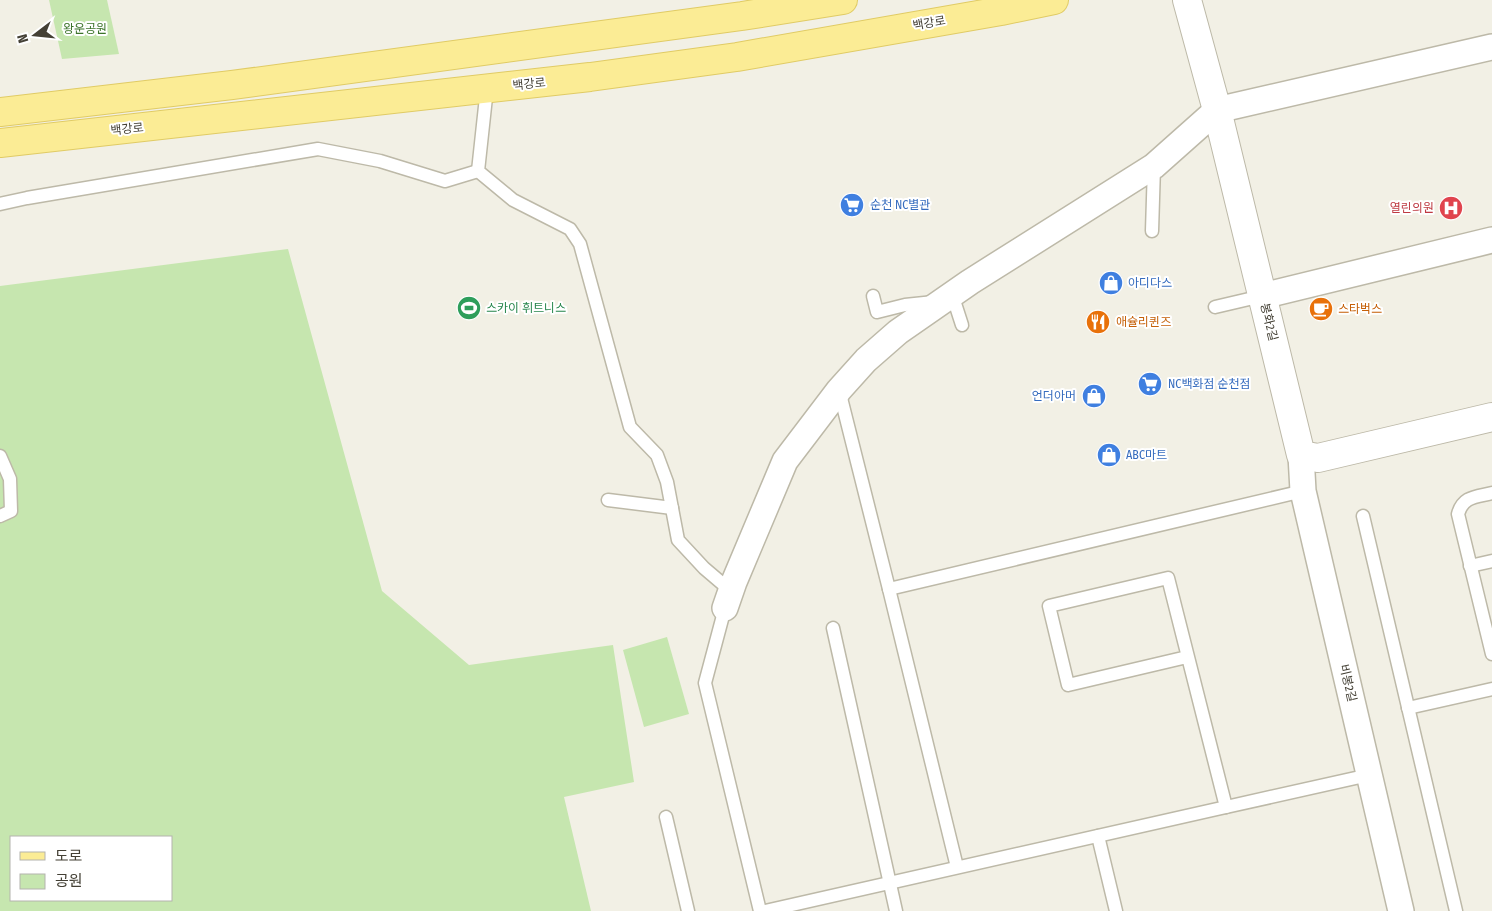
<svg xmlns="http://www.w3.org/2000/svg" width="1492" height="911" font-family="'Fira Sans Condensed','Noto Sans KR',sans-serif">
	<rect width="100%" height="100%" fill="#f2f0e5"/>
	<g fill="#c6e6af" fill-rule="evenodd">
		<path d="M49 0H107L119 54 62 59Z"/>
		<path d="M288 249 382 591 469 665 613 645 634 782 564 797 591 911H0V286ZM11 837H171V900H11Z"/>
		<path d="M667 637 689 714 644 727 623 650Z"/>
	</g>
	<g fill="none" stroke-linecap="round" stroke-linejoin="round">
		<g stroke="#bdb9a8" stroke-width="15">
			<g id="service">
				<path d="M487 88 478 171 513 200 570 229 580 244 630 427 657 455 667 482 678 540 704 568 731 591"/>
				<path d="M0 204 27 198 318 149 380 161 445 181 478 171"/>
				<path d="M1152 231 1154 166"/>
				<path d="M952 294 962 325"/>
				<path d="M873 296 877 312 905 305 934 302"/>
				<path d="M1215 307 1262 296"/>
				<path d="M839 390 889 589 957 867"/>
				<path d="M0 456 10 479 11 511 0 516"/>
				<path d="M1492 493C1476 497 1463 496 1458 514L1492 654"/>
				<path d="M608 500 672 508"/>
				<path d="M1363 516 1456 911"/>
				<path d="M1470 566 1492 561"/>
				<path d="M889 589 1303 491"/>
				<path d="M725 608 705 683 760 911"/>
				<path d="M833 628 896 911"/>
				<path d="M1408 708 1492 689"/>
				<path d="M1226 807 1369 775"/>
				<path d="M666 817 688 911"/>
				<path d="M1098 836 1116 911"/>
				<path d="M765 911 1226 807 1168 578 1049 606 1068 685 1187 657"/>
			</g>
		</g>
		<g stroke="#bdb9a8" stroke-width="28">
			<g id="minor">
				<path d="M1262 296 1492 240"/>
				<path d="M1301 455 1303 491 1401 911"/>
				<path d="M725 608 734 582 785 461 839 390 866 360 898 332 970 282 1154 166 1217 110 1492 47"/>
			</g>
		</g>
		<g stroke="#bdb9a8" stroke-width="30">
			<path id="tertiary" d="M1187 0 1217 110 1301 455 1318 458 1492 417"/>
		</g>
		<g stroke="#e0cb65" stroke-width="30">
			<g id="primary">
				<path d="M0 112 232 85 742 16 843 0"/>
				<path d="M0 143 590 77 737 57 1001 11 1054 0"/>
			</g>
		</g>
		<use href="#service" stroke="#fff" stroke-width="12"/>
		<use href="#minor" stroke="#fff" stroke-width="25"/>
		<use href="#tertiary" stroke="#fff" stroke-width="28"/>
		<use href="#primary" stroke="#fbec95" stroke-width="28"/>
	</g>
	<defs>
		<g id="supermarket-disc" transform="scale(1.25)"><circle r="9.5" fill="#3f7fe0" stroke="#fff"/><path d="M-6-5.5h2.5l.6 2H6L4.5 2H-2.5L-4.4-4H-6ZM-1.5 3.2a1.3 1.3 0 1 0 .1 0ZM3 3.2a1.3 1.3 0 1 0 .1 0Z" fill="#fff"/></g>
		<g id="hospital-disc" transform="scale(1.25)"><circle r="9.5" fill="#e0444e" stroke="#fff"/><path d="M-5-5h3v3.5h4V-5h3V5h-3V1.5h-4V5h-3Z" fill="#fff"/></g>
		<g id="shop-disc" transform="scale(1.25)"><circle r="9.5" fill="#3f7fe0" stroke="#fff"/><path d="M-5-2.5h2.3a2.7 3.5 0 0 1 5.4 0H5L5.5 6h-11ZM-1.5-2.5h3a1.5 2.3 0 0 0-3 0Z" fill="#fff"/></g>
		<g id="stadium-disc" transform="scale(1.25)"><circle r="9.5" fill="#2e9e5b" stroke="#fff"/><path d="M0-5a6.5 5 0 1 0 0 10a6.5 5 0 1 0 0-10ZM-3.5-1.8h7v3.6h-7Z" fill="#fff"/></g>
		<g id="cafe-disc" transform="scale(1.25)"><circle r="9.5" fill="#e8710a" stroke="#fff"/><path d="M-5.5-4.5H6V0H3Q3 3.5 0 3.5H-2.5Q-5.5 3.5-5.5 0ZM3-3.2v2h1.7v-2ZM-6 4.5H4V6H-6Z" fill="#fff"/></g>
		<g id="restaurant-disc" transform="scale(1.25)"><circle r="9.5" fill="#e8710a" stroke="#fff"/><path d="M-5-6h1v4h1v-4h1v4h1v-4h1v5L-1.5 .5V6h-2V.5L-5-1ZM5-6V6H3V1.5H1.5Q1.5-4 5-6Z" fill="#fff"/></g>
	</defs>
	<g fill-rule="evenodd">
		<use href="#supermarket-disc" x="852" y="205"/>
		<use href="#hospital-disc" x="1451" y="208"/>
		<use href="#shop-disc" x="1111" y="283"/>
		<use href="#stadium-disc" x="469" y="308"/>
		<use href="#cafe-disc" x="1321" y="309"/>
		<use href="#restaurant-disc" x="1098" y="322"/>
		<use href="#supermarket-disc" x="1150" y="384"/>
		<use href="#shop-disc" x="1094" y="396"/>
		<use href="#shop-disc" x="1109" y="455"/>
	</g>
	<g text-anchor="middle" stroke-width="4" stroke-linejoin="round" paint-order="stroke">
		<g font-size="12" fill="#444035" stroke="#fff">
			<text transform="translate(929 23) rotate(-10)" y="4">백강로</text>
			<text transform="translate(529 84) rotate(-6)" y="4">백강로</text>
			<text transform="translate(127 129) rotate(-6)" y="4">백강로</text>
			<text transform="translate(1269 322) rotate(76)" y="4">봉화2길</text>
			<text transform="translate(1348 683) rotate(77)" y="4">비봉2길</text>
		</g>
		<g font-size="12" fill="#3c742a" stroke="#fff">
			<text x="85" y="33">왕운공원</text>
		</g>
		<g font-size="12" fill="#366cbe" stroke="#fff" text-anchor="start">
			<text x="870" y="209">순천 NC별관</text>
			<text x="1128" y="287">아디다스</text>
			<text x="1168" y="388">NC백화점 순천점</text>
			<text x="1076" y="400" text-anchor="end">언더아머</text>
			<text x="1126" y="459">ABC마트</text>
		</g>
		<g font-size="12" fill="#be3a42" stroke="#fff" text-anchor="end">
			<text x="1434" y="212">열린의원</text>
		</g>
		<g font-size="12" fill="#27864d" stroke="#fff" text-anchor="start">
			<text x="486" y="312">스카이 휘트니스</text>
		</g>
		<g font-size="12" fill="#c56008" stroke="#fff" text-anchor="start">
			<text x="1338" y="313">스타벅스</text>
			<text x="1116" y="326">애슐리퀸즈</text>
		</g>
	</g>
	<rect x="10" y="836" width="162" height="65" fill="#ffffff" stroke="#b4b3ae"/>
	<rect x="20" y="852" width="25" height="8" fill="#fbec95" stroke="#b4b3ae"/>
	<text x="55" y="861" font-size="15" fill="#444035">도로</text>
	<rect x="20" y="874" width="25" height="15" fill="#c6e6af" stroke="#b4b3ae"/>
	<text x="55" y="886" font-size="15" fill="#444035">공원</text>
	<g transform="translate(35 35) rotate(254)" stroke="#ffffff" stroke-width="4" paint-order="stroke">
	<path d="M0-4L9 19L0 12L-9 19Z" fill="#444035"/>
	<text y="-8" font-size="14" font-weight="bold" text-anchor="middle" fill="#444035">N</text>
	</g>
</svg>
